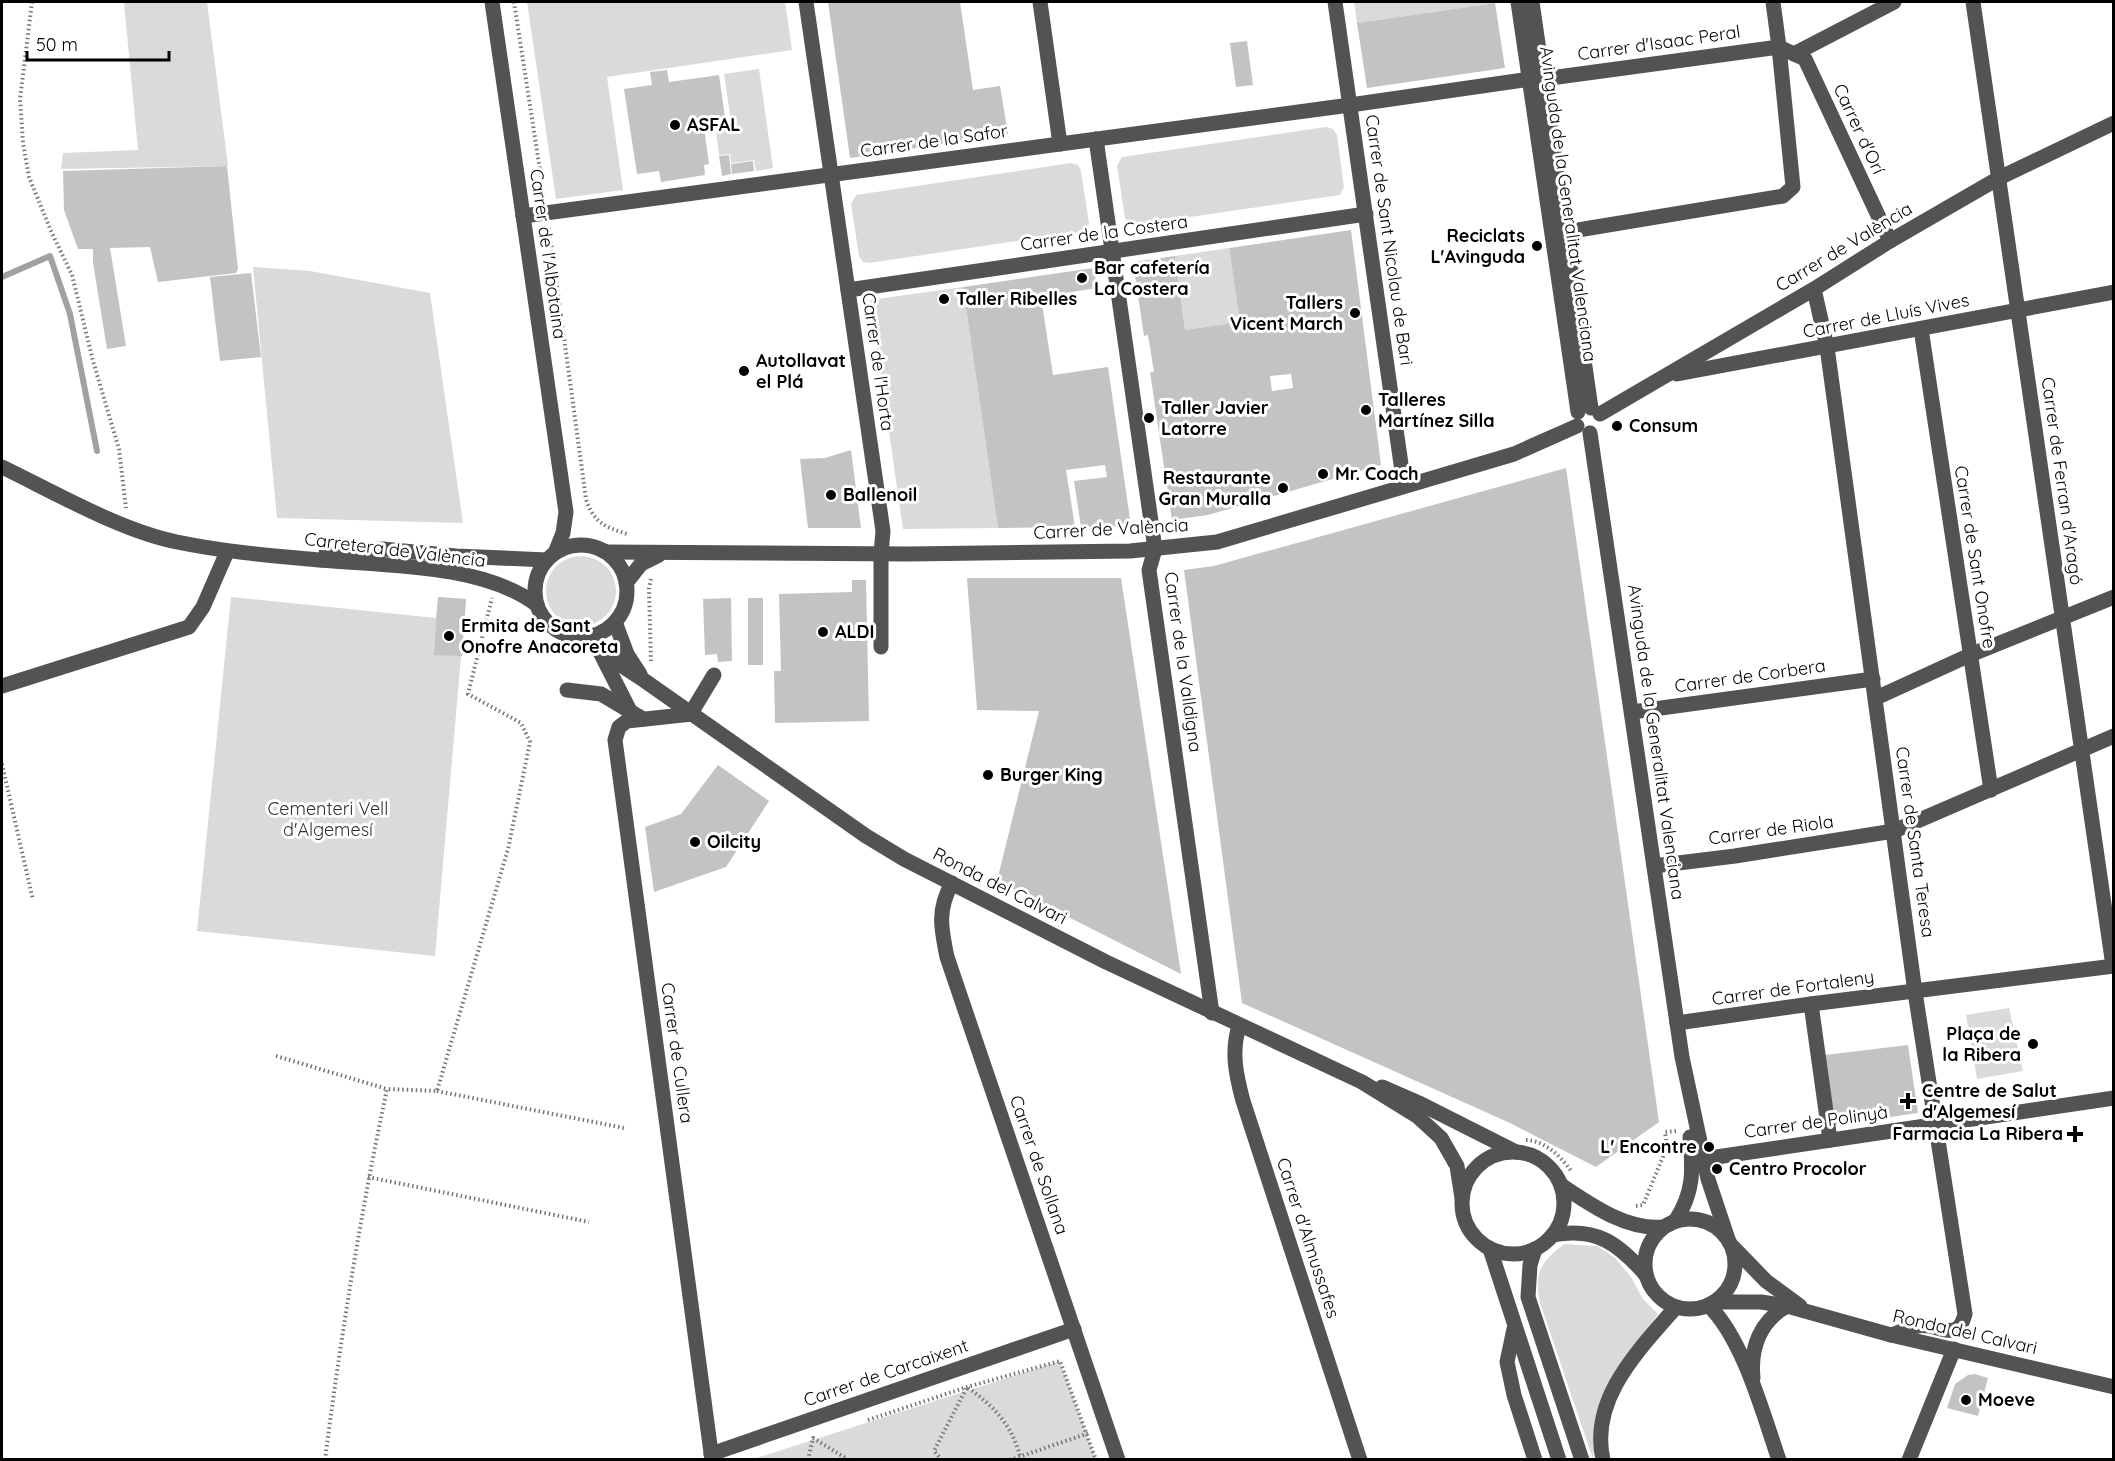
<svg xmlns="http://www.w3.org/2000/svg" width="2115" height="1461" font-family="Quicksand,sans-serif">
	<rect width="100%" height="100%" fill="#fff"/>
	<g fill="#dadada">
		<path d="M133 2H207L228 166 61 169 63 153 138 150 124 3Z"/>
		<path d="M527 2H785L792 50 607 77 623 190 556 199Z"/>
		<path d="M1354 2H1495V3L1357 23Z"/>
		<path d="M759 69 773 168 756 171 754 160 731 163 730 154 719 155 716 131 732 129 724 74Z"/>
		<path d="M1326 127 1333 129 1337 135 1344 187 1340 195 1135 225 1129 223 1125 218 1117 166 1122 157Z"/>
		<path d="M1071 163 1078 165 1081 171 1089 223 1084 231 869 263 863 262 859 256 851 204 856 195Z"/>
		<path d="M1229 248 1240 322 1185 330 1175 256Z"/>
		<path d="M253 267 310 271 430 293 463 523 277 518Z"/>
		<path d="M963 287 998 528 903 529 870 300Z"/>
		<circle cx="581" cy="591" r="35"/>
		<path d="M231 597 436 618 438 597 466 599 435 956 197 931Z"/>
		<path d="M2009 1008 2023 1071 1977 1079 1966 1015Z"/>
		<path d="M1564 1244 1597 1246 1615 1258 1631 1277 1643 1299 1658 1314 1604 1393 1595 1421 1593 1459 1540 1303C1534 1272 1540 1263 1564 1244Z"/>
		<path d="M1060 1361 1096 1459H753Z"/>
	</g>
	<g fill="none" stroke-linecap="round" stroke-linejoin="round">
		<path stroke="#a1a1a1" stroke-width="6" d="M2 277 50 256 70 314 97 451"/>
	</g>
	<g fill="#c3c3c3" fill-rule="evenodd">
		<path d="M828 2H960L973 90 1000 86 1008 134 850 158Z"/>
		<path d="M1495 3 1505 68 1367 88 1357 23Z"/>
		<path d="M1247 41 1253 85 1236 87 1230 43Z"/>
		<path d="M667 70 669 82 719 75 726 124 704 127 709 164 704 165 705 175 661 182 659 171 637 174 624 89 652 85 650 72Z"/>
		<path d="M729 155 731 174 722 176 719 156Z"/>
		<path d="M753 161 754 171 732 174 731 164Z"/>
		<path d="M227 166 238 269 236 273 158 282 150 247 110 248 126 346 107 349 93 263V249H78L64 210 63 171Z"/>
		<path d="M1351 230 1381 465 1208 515 1172 520 1150 372H1154L1148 335 1144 336 1133 262 1175 256 1185 330 1240 322 1229 248ZM1291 374 1293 388 1272 391 1270 376Z"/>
		<path d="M1094 268 1097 288 1041 297 1053 375 1108 367 1131 526 1081 527 1074 481 1107 477 1105 465 1066 470 1075 527 998 528 963 287Z"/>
		<path d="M251 273 261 357 220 361 210 277Z"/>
		<path d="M851 450 861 528H808L800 459 825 458Z"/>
		<path d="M1566 468 1659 1122 1596 1167 1510 1123 1242 1003 1184 570 1214 566Z"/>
		<path d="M967 578H1121L1181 974 997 881 1039 711 977 710Z"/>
		<path d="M852 580H866L869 721 775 723 774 671H781L779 594 852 592Z"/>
		<path d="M438 597 466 599 462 656 434 655Z"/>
		<path d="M731 598 732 661 718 662 717 654 705 655 703 599Z"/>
		<rect x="748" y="598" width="15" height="67"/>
		<path d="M718 765 769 801 726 867 654 892 645 827 681 814Z"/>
		<path d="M1908 1045 1918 1113 1834 1125 1825 1055Z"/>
		<path d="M1975 1374 1988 1378 1978 1416 1947 1408 1955 1384 1968 1375Z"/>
	</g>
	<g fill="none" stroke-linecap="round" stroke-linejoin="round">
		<g stroke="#757575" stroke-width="4" stroke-dasharray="1.5 3" stroke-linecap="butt">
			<path d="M32 2 20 99 23 143 29 177 51 231 72 275 93 361 119 449 126 508"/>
			<path d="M514 2 544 196"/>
			<path d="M549 228 586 499C593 522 605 527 627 534"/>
			<path d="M651 579 649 589 651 661"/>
			<path d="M2 764 33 900"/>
			<path d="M276 1056 387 1089"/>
			<path d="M437 1091 624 1128"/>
			<path d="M1526 1140C1546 1141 1561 1157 1572 1172"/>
			<path d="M368 1177 589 1222"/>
			<path d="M1636 1206 1643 1205 1667 1147 1665 1132 1677 1131"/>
			<path d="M868 1420 967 1387 1060 1361 1096 1460"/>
			<path d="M325 1460C341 1335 361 1211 387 1089L437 1091 508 849 530 742 521 723 468 694 492 598"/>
			<path d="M808 1460 813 1438 849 1460"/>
			<path d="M942 1460 934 1451 967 1387C995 1407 1013 1426 1021 1460"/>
			<path d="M1010 1460 1089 1433"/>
		</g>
		<g stroke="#535353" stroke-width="15">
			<path d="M492 2 566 512 563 533 555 553"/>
			<path d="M806 2 883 531 881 554V647"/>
			<path d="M1040 2 1060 144"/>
			<path d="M1335 2 1404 485"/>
			<path d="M1518 2 1578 412"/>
			<path d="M1532 2 1591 408"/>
			<path d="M1973 2 2113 966"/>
			<path d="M1779 47 1805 59 1890 241"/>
			<path d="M1794 54 1894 2"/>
			<path d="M1543 79 1779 47"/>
			<path d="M1096 139 1155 549 1149 570 1212 1013"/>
			<path d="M523 216 1350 105 1530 79"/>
			<path d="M1566 232 1783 196 1793 187 1779 47 1773 2"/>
			<path d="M1814 289 1827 347 1915 992 1965 1314C1957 1345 1938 1322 1918 1326 1909 1328 1900 1332 1891 1335"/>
			<path d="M848 290 1366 214"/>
			<path d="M1921 329 1991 790"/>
			<path d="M1677 374 2114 292"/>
			<path d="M1600 414 1814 289 1890 241 1999 178 2114 123"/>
			<path d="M1590 433 1682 1057 1708 1179 1728 1239"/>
			<path d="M2 467C54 492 121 531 177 542 220 551 264 555 308 559 377 566 481 562 537 605"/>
			<circle cx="581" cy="591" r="46"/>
			<path d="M606 552 909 554 1130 551 1217 542 1514 454 1577 426"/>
			<path d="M326 553 383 549 456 556 547 560"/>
			<path d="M626 583 641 564 659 555"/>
			<path d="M615 622 627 654 640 674"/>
			<path d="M578 637 645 681 866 836 904 859 1106 962 1362 1082 1417 1116 1441 1138 1457 1166 1462 1198"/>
			<path d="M600 652 630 711"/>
			<path d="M2 686 189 627 203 607 227 552"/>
			<path d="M567 690 601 694 643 719"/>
			<path d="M1876 698 1970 655 2114 597"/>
			<path d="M1632 712 1873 679"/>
			<path d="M691 713 714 675"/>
			<path d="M692 714 627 721 619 727 615 740 712 1460"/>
			<path d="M1654 866 1735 856 1894 831 2114 736"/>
			<path d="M952 883C937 910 941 928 947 957L1118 1460"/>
			<path d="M1811 1004 1830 1140"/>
			<path d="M1677 1023 1811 1004 2114 966"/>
			<path d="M1239 1026C1231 1052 1236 1075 1243 1101L1360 1460"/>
			<path d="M1382 1087 1421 1104 1516 1152"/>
			<circle cx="1513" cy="1203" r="51"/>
			<path d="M1703 1159 2114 1098"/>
			<path d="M1561 1185C1591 1205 1626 1230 1663 1227"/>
			<circle cx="1690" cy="1264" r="45"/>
			<path d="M1676 1220C1694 1191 1693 1171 1690 1137"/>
			<path d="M1553 1235C1596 1227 1618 1243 1645 1274"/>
			<path d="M1733 1247 1766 1281 1800 1306"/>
			<path d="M1490 1249 1559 1460"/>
			<path d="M1535 1249 1530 1265 1528 1297 1582 1460"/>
			<path d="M1714 1302H1761L1787 1306 1891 1335 2114 1387"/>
			<path d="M1708 1305C1743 1338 1763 1414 1779 1460"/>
			<path d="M1514 1329 1507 1362 1514 1395 1535 1460"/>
			<path d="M1753 1378C1750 1348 1760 1321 1787 1306"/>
			<path d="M711 1454 1074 1329"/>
			<path d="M1603 1460C1589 1398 1640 1349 1676 1307"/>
			<path d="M1909 1460 1954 1349"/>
		</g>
	</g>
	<g fill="#000" stroke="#fff" stroke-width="2">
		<circle cx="675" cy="125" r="6"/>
		<circle cx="1537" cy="246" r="6"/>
		<circle cx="1082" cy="278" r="6"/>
		<circle cx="944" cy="299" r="6"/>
		<circle cx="1355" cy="313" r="6"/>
		<circle cx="744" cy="371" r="6"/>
		<circle cx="1366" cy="410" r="6"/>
		<circle cx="1149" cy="418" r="6"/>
		<circle cx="1617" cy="426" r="6"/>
		<circle cx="1323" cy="474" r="6"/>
		<circle cx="1283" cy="488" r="6"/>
		<circle cx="831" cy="495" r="6"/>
		<circle cx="823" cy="632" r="6"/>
		<circle cx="449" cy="636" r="6"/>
		<circle cx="988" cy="775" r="6"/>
		<circle cx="695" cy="842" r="6"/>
		<circle cx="2033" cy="1044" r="6"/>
		<path d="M1905 1092h6v6h6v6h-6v6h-6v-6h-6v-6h6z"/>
		<path d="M2072 1125h6v6h6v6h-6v6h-6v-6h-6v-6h6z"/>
		<circle cx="1709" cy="1147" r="6"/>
		<circle cx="1717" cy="1169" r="6"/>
		<circle cx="1966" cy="1400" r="6"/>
	</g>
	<g text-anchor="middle" stroke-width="6" stroke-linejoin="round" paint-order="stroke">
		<g font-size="18" fill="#000" stroke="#fff">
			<text transform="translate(1659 43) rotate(-8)" y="6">Carrer d'Isaac Peral</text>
			<text transform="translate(1859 129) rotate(65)" y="6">Carrer d'Orí</text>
			<text transform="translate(934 141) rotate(-8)" y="6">Carrer de la Safor</text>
			<text transform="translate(1568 204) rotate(82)" y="6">Avinguda de la Generalitat Valenciana</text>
			<text transform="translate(1104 233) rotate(-8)" y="6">Carrer de la Costera</text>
			<text transform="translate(1389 240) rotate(82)" y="6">Carrer de Sant Nicolau de Bari</text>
			<text transform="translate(1844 247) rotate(-31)" y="6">Carrer de València</text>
			<text transform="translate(548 254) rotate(82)" y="6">Carrer de l'Albotaina</text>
			<text transform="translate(1886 316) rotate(-11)" y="6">Carrer de Lluís Vives</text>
			<text transform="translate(878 362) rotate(82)" y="6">Carrer de l'Horta</text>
			<text transform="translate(2062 481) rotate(82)" y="6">Carrer de Ferran d'Aragó</text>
			<text transform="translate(1111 529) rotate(-3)" y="6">Carrer de València</text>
			<text transform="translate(395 550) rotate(7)" y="6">Carretera de València</text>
			<text transform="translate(1975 557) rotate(81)" y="6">Carrer de Sant Onofre</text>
			<text transform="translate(1183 662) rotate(82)" y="6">Carrer de la Valldigna</text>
			<text transform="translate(1750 676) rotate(-8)" y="6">Carrer de Corbera</text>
			<text transform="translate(1656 742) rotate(82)" y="6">Avinguda de la Generalitat Valenciana</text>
			<text transform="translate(1771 830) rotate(-8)" y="6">Carrer de Riola</text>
			<text transform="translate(1915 842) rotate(82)" y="6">Carrer de Santa Teresa</text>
			<text transform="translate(1000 886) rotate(27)" y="6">Ronda del Calvari</text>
			<text transform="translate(1793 988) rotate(-8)" y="6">Carrer de Fortaleny</text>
			<text transform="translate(677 1053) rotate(82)" y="6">Carrer de Cullera</text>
			<text transform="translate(1816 1122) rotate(-8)" y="6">Carrer de Polinyà</text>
			<text transform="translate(1039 1165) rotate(71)" y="6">Carrer de Sollana</text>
			<text transform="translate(1308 1238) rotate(72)" y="6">Carrer d'Almussafes</text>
			<text transform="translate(1965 1332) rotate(13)" y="6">Ronda del Calvari</text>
			<text transform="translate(886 1373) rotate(-19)" y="6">Carrer de Carcaixent</text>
		</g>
		<g font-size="18" font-weight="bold" fill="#000" stroke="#fff" text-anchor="start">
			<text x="687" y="131">ASFAL</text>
			<text x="1525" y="242" text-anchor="end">Reciclats<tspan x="1525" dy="21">L'Avinguda</tspan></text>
			<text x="1094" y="274">Bar cafetería<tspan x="1094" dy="21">La Costera</tspan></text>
			<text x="956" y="305">Taller Ribelles</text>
			<text x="1343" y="309" text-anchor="end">Tallers<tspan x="1343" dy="21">Vicent March</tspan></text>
			<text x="756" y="367">Autollavat<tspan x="756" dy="21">el Plá</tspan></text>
			<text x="1378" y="406">Talleres<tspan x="1378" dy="21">Martínez Silla</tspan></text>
			<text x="1161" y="414">Taller Javier<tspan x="1161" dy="21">Latorre</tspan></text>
			<text x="1629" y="432">Consum</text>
			<text x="1335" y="480">Mr. Coach</text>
			<text x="1271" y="484" text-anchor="end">Restaurante<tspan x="1271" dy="21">Gran Muralla</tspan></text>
			<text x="843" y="501">Ballenoil</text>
			<text x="461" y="632">Ermita de Sant<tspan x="461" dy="21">Onofre Anacoreta</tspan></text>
			<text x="835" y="638">ALDI</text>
			<text x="1000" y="781">Burger King</text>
			<text x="707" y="848">Oilcity</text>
			<text x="2021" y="1040" text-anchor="end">Plaça de<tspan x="2021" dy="21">la Ribera</tspan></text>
			<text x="1922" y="1097">Centre de Salut<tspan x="1922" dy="21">d'Algemesí</tspan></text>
			<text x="2063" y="1140" text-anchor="end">Farmacia La Ribera</text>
			<text x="1697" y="1153" text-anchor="end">L' Encontre</text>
			<text x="1729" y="1175">Centro Procolor</text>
			<text x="1978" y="1406">Moeve</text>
		</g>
		<g font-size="18" fill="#313131" stroke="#fff">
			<text x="328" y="815">Cementeri Vell<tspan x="328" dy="21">d'Algemesí</tspan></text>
		</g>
	</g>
	<rect width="2115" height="1461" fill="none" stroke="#000000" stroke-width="6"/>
	<path d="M27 51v9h142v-9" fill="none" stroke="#000000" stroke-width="3"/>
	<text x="36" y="51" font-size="18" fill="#000000" stroke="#ffffff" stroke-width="4.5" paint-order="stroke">50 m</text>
</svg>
